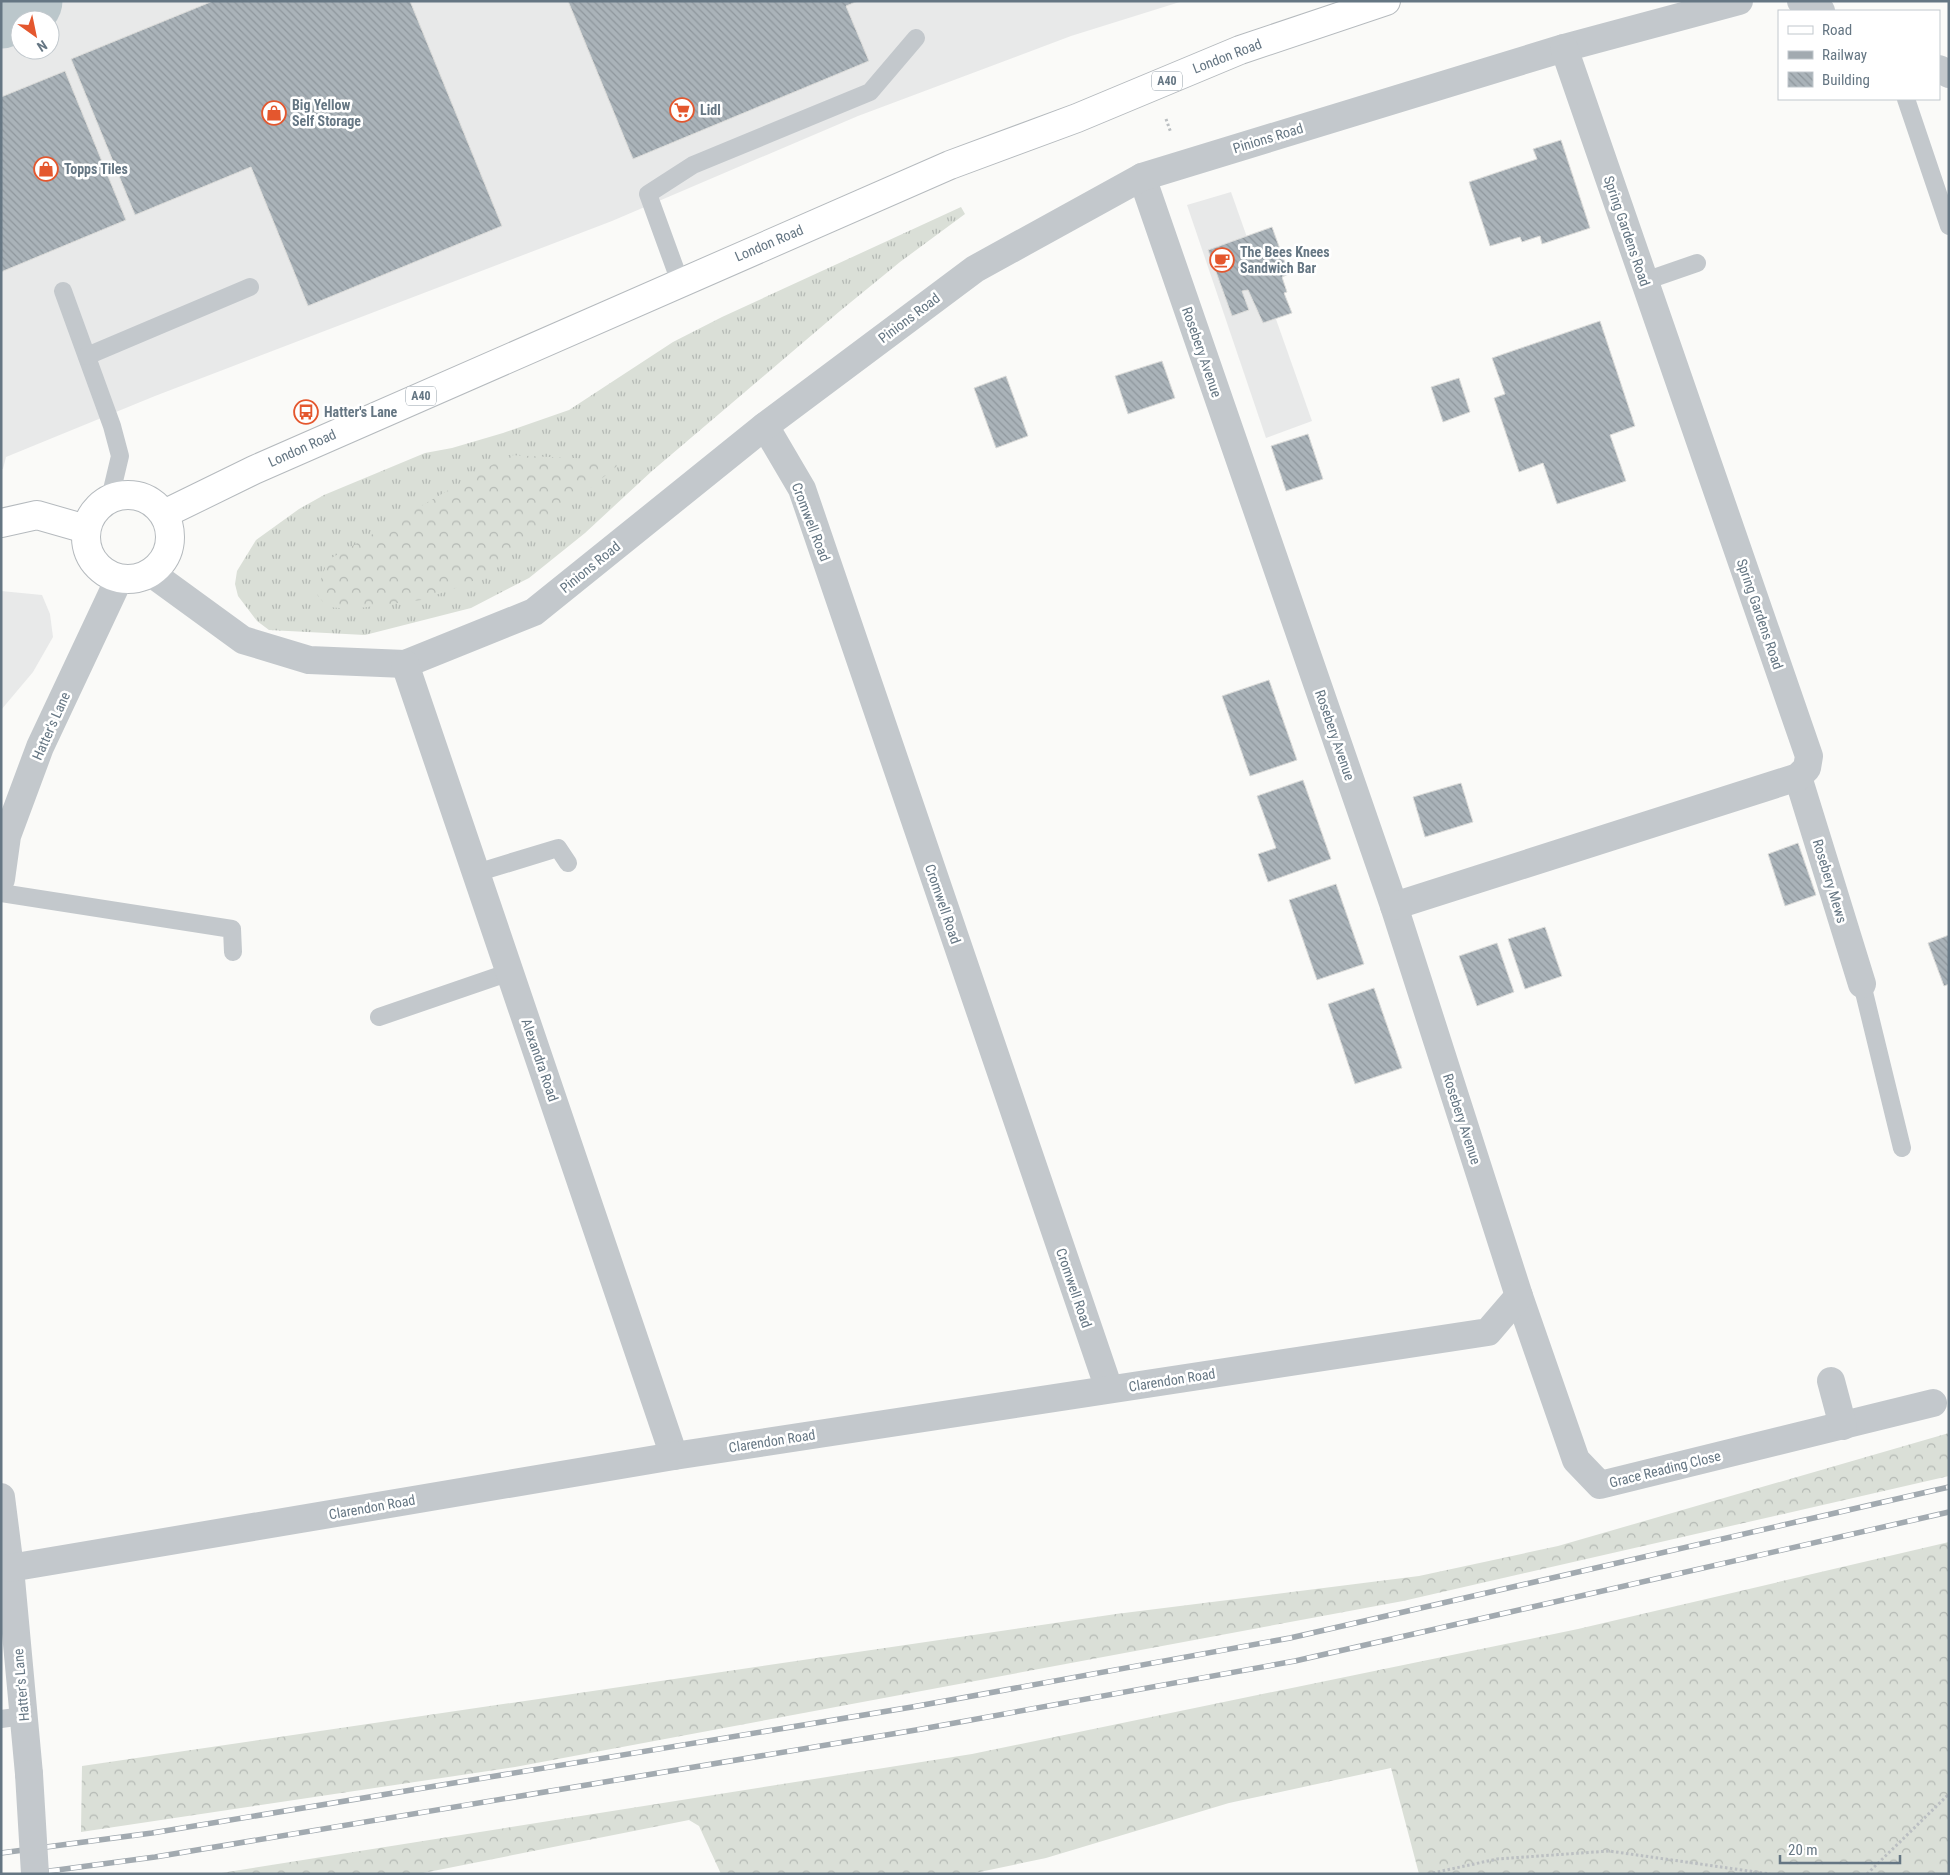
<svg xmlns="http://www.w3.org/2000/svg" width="1950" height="1875" font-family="'Roboto Condensed',sans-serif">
	<defs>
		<pattern id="grass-tufts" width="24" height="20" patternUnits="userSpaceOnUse" patternTransform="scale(1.25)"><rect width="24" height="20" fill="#dadfd7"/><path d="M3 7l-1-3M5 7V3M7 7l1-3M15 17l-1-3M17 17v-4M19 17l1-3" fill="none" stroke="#b4b9b4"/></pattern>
		<pattern id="forest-crowns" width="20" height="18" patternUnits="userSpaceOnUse" patternTransform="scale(1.25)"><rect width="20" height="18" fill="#dadfd7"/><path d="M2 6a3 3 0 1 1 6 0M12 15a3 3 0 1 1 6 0" fill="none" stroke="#b4b9b4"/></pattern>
		<pattern id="building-back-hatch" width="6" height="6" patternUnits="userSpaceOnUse" patternTransform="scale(1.25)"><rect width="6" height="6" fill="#aab3b9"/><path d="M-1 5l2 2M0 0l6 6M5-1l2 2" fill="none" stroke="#8e969c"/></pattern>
	</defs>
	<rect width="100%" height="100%" fill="#fafaf8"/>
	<g fill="#e8e9e9" fill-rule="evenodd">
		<path d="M18 1H1183L1071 36 858 116 612 221 155 396 6 457 3 469H1V7ZM20 20H50V50H20Z"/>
		<path d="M1231 192 1312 421 1266 438 1187 205Z"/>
		<path d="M1 591 42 595 50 614 53 637 33 672 1 710Z"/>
	</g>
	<path fill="url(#grass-tufts)" d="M961 207 965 214 900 262 840 311 652 471 585 533 529 578 471 608 365 635 269 630 257 621 238 596 235 584 237 571 256 540 299 509 324 495 425 453 452 448 503 433 569 410 673 342 722 317Z"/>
	<g fill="url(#forest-crowns)">
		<path d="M509 455 613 460 617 466 511 553 470 583 421 600 352 609 327 607 316 593 328 560Z"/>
		<path d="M1949 1433V1476L1403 1601 515 1767 81 1832 82 1766 1116 1614 1419 1576 1558 1546Z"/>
		<path d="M1949 1542V1874H1419L1391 1768 1229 1803 1046 1858 970 1874H721L699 1826 689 1820 418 1874H215L972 1754 1578 1629Z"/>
	</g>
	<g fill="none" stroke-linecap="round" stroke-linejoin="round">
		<path stroke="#bbc7cb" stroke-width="71" d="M1 13 27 1"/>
	</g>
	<g fill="url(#building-back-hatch)" stroke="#dcdcda">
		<path d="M213 1H410L502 226 308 306 251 167 135 215 71 59Z"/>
		<path d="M568 1H858L846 6 869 61 633 159Z"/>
		<path d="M65 71 126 220 1 272V97Z"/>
		<path d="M1561 140 1590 228 1542 244 1540 236 1522 242 1520 237 1490 246 1469 182 1537 159 1533 149Z"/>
		<path d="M1272 227 1289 274 1282 277 1287 292 1284 293 1292 313 1263 323 1248 290 1242 291 1249 310 1232 316 1208 250Z"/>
		<path d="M1600 321 1635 426 1610 435 1626 481 1557 504 1543 463 1519 472 1494 398 1505 394 1492 358Z"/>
		<path d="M1162 361 1175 398 1128 414 1115 376Z"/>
		<path d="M1006 376 1028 436 996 448 974 388Z"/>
		<path d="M1459 378 1470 412 1443 422 1431 387Z"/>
		<path d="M1308 434 1323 479 1286 491 1271 446Z"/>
		<path d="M1269 680 1297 760 1250 776 1222 696Z"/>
		<path d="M1303 780 1331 859 1268 882 1258 854 1276 848 1257 796Z"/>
		<path d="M1461 783 1473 822 1425 837 1413 797Z"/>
		<path d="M1798 843 1816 895 1785 906 1768 854Z"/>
		<path d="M1336 884 1364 964 1317 980 1289 900Z"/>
		<path d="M1545 927 1562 976 1525 989 1508 939Z"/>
		<path d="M1949 935V984L1944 986 1928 943Z"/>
		<path d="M1497 943 1514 992 1477 1006 1459 956Z"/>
		<path d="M1374 988 1402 1068 1355 1084 1328 1004Z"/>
	</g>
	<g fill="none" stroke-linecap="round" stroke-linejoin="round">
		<g stroke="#b5babe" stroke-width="30">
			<g id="primary">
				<circle cx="128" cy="537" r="42"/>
				<path d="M164 514 254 470 950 165 1077 118 1240 50 1386 1"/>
				<path d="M1 523 37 515 86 529"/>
			</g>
		</g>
		<g stroke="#bbbfc2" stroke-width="3" stroke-dasharray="2.5 2.5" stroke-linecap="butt">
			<path d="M1166 119 1171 133"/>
			<path d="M1428 1874 1497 1859 1609 1851 1770 1874"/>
			<path d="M1867 1874 1949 1794"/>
		</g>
		<g stroke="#c3c8cc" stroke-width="18">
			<path d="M1906 99 1949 226"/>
			<path d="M1645 281 1697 263"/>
			<path d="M680 282 648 194 693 165 870 92 916 38"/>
			<path d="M63 291 112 426 120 456 110 498"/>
			<path d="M87 356 250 287"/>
			<path d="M476 873 558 848 568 863"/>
			<path d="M1 893 232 929 233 952"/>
			<path d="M1862 984 1902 1148"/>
			<path d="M379 1017 510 972"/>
			<path d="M1 1719 23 1716"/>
		</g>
		<g stroke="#c3c8cc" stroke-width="28">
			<path d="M1801 1 1821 11"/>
			<path d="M1939 69 1949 74"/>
			<path d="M1142 177 1394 906 1519 1296 1576 1460 1600 1485 1933 1403"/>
			<path d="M765 426 802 489 1109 1389"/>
			<path d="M151 573 243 640 309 660 405 664 534 612 765 426 975 269 1142 177 1564 48 1739 1"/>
			<path d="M405 664 674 1456"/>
			<path d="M1798 777 1862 984"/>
			<path d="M1 879 7 836 40 747 119 579"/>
			<path d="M1394 906 1798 777 1807 768 1809 756 1564 48"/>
			<path d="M1831 1381 1843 1426"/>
			<path d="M1 1497 10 1568 29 1774"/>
			<path d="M10 1568 674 1456 1488 1332 1519 1296"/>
		</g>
		<use href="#primary" stroke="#fff" stroke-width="28"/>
		<g stroke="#a2aab0" stroke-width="5.5">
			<g id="rail">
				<path d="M1 1853 152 1833 912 1707 1290 1638 1949 1487"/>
				<path d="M27 1874 155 1857 916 1730 1295 1661 1949 1512"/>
			</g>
		</g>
		<use href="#rail" stroke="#fff" stroke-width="4" stroke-dasharray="11" stroke-linecap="butt"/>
		<path stroke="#c3c8cc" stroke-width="28" d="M29 1774 35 1874"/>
	</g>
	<defs>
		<g id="supermarket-ring" transform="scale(1.25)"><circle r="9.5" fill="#fff" stroke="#e4572e" stroke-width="1.5"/><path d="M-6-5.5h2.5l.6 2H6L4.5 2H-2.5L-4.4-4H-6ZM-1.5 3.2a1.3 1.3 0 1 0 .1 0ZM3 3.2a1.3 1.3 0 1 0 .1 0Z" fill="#e4572e"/></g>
		<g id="shop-ring" transform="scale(1.25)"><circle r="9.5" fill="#fff" stroke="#e4572e" stroke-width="1.5"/><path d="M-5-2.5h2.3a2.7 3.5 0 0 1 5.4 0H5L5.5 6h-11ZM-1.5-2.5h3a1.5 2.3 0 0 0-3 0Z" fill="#e4572e"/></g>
		<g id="cafe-ring" transform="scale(1.25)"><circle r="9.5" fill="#fff" stroke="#e4572e" stroke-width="1.5"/><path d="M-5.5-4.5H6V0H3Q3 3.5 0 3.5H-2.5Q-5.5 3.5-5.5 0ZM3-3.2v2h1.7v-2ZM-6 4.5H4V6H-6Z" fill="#e4572e"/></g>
		<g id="bus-ring" transform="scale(1.25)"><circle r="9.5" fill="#fff" stroke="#e4572e" stroke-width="1.5"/><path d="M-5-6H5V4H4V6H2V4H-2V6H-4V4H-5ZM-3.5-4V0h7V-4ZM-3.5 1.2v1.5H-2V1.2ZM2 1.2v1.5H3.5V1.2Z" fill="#e4572e"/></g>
	</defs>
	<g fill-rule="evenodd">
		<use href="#supermarket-ring" x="682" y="110"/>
		<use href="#shop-ring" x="274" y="113"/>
		<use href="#shop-ring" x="46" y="169"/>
		<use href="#cafe-ring" x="1222" y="260"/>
		<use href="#bus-ring" x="306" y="412"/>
	</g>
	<g text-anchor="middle" stroke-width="5" stroke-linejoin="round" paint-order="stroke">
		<g fill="#fff" stroke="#939fa8" stroke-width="1">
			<rect x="1152" y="71.5" width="30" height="19" rx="4"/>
			<rect x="406" y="386.5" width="30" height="19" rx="4"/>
		</g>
		<g font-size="12" font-weight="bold" fill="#657683">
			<text x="1167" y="85">A40</text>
			<text x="421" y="400">A40</text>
		</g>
		<g font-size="14" fill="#657683" stroke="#fff">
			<text transform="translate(1227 56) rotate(-21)" y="5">London Road</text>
			<text transform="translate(1268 138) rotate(-17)" y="5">Pinions Road</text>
			<text transform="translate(1627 231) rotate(71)" y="5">Spring Gardens Road</text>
			<text transform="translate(769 243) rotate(-23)" y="5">London Road</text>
			<text transform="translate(909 318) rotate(-37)" y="5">Pinions Road</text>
			<text transform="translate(1202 352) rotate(71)" y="5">Rosebery Avenue</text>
			<text transform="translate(302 448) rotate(-24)" y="5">London Road</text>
			<text transform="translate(811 522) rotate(69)" y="5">Cromwell Road</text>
			<text transform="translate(590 567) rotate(-39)" y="5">Pinions Road</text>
			<text transform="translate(1760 614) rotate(71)" y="5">Spring Gardens Road</text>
			<text transform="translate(51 726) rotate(-66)" y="5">Hatter's Lane</text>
			<text transform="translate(1335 735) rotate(71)" y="5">Rosebery Avenue</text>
			<text transform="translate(1830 881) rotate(73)" y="5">Rosebery Mews</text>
			<text transform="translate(943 904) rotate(71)" y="5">Cromwell Road</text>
			<text transform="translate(540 1060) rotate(71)" y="5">Alexandra Road</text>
			<text transform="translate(1462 1119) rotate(72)" y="5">Rosebery Avenue</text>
			<text transform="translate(1074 1288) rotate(71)" y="5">Cromwell Road</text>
			<text transform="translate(1172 1380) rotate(-9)" y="5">Clarendon Road</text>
			<text transform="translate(772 1441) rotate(-9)" y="5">Clarendon Road</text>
			<text transform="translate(1665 1469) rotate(-14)" y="5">Grace Reading Close</text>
			<text transform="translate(372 1507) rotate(-10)" y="5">Clarendon Road</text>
			<text transform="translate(21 1685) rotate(-95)" y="5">Hatter's Lane</text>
		</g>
		<g font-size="14" font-weight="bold" fill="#657683" stroke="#fff" text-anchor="start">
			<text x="292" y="110">Big Yellow<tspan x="292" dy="16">Self Storage</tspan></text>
			<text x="700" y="115">Lidl</text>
			<text x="64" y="174">Topps Tiles</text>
			<text x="1240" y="257">The Bees Knees<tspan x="1240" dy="16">Sandwich Bar</tspan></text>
			<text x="324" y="417">Hatter's Lane</text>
		</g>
	</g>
	<rect width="1950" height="1875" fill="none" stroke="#657683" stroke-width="5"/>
	<rect x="1778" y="10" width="162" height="90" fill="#ffffff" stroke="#c1c8cd"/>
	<rect x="1788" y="26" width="25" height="8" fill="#ffffff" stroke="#c1c8cd"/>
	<text x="1822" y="35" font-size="15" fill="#657683">Road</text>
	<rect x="1788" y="51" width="25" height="8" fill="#a2aab0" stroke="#c1c8cd"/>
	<text x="1822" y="60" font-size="15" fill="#657683">Railway</text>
	<rect x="1788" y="72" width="25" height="15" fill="url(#building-back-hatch)" stroke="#c1c8cd"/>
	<text x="1822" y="85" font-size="15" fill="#657683">Building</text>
	<g transform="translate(35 35) rotate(147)"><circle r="24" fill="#ffffff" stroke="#c1c8cd"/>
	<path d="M0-4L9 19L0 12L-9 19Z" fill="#e4572e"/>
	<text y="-8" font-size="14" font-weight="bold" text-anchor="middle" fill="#657683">N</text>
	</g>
	<path d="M1780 1855v8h120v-8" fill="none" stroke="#657683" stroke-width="2.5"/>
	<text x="1788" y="1855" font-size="15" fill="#657683" stroke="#ffffff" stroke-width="4" paint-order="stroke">20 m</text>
</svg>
